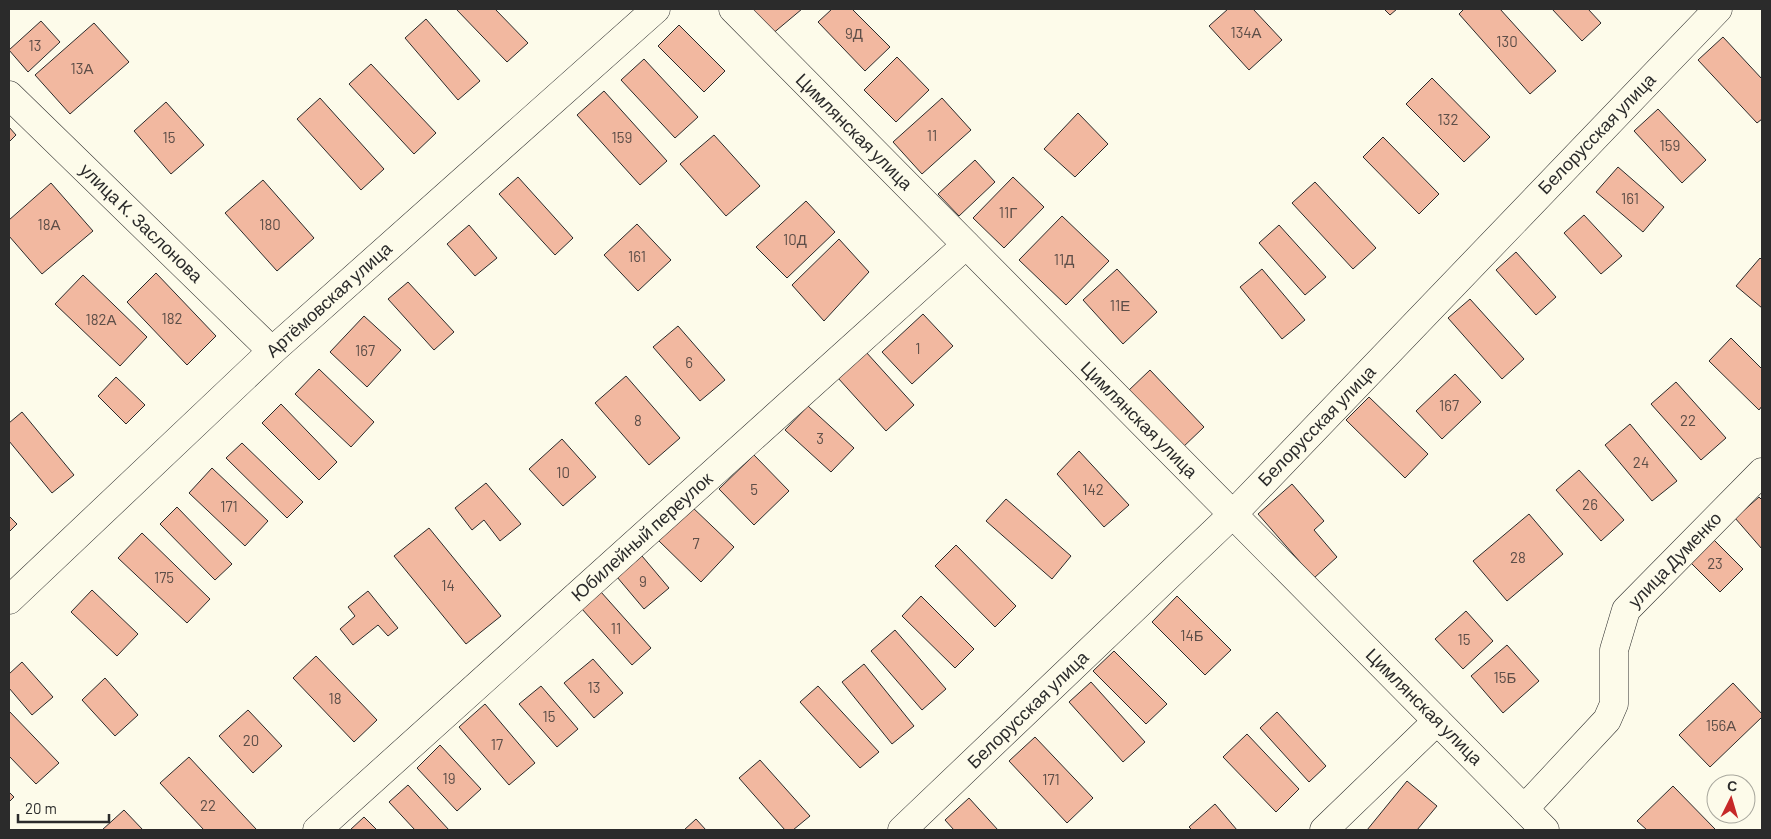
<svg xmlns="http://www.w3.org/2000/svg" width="1771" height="839" font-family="Barlow,sans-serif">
	<rect width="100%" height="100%" fill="#fdfbea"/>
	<g fill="#f2b8a0" stroke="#2b2b2b">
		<path d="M456 9H495L528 43 507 62Z"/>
		<path d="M748 9H802L771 35Z"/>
		<path d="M832 9H852L890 47 865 71 818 22Z"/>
		<path d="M1228 9H1253L1282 40 1249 70 1209 26Z"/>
		<path d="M1384 9H1397L1390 15Z"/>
		<path d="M1464 9H1500L1556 71 1530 94 1459 14Z"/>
		<path d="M1552 9H1588L1601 23 1582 41Z"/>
		<path d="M426 19 480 81 458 100 405 38Z"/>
		<path d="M41 21 60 42 28 72 9 50Z"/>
		<path d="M94 23 129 62 70 114 35 75Z"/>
		<path d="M679 25 725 71 704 92 658 46Z"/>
		<path d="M1723 37 1762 79V119L1757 123 1698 60Z"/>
		<path d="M897 57 929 90 896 122 864 90Z"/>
		<path d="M644 59 698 117 675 138 621 80Z"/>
		<path d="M371 64 436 133 414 154 349 84Z"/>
		<path d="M1432 78 1490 137 1464 162 1406 104Z"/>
		<path d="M604 91 667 161 640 185 577 115Z"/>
		<path d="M320 98 384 169 361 190 297 119Z"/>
		<path d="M942 98 971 130 922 174 893 142Z"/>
		<path d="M166 102 204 145 171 174 134 131Z"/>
		<path d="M1658 109 1706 160 1682 183 1634 131Z"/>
		<path d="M1078 113 1108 144 1075 177 1044 149Z"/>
		<path d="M9 127 16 135 9 142Z"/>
		<path d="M714 135 760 186 726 216 680 164Z"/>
		<path d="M1383 137 1439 194 1419 214 1363 157Z"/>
		<path d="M975 160 995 182 959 216 938 194Z"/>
		<path d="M1618 167 1664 207 1643 232 1596 192Z"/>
		<path d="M518 177 573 238 555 255 499 194Z"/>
		<path d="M1013 177 1044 207 1004 248 973 218Z"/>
		<path d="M263 180 314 238 277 271 225 213Z"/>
		<path d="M1315 182 1376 248 1353 269 1292 203Z"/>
		<path d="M51 183 93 231 42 274 9 236V220Z"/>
		<path d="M806 201 835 232 787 278 756 247Z"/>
		<path d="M1584 215 1622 256 1601 274 1564 233Z"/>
		<path d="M1062 216 1109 261 1066 305 1019 260Z"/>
		<path d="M637 224 671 260 638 291 604 255Z"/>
		<path d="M469 225 497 258 475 276 447 244Z"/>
		<path d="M1279 225 1326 277 1305 295 1259 243Z"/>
		<path d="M839 239 869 272 824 321 792 285Z"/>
		<path d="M1516 252 1556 297 1536 315 1496 270Z"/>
		<path d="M1760 258 1762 260V308L1736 286Z"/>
		<path d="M1117 269 1157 312 1123 344 1083 300Z"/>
		<path d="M1262 269 1305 320 1282 339 1240 287Z"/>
		<path d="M156 273 216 336 187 365 127 302Z"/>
		<path d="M83 275 147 337 120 366 55 304Z"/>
		<path d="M408 282 454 332 434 350 388 299Z"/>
		<path d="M1470 299 1524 359 1502 379 1448 318Z"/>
		<path d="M923 314 953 346 912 384 882 352Z"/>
		<path d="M364 316 401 350 367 387 330 352Z"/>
		<path d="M678 326 725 380 700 401 653 347Z"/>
		<path d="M1731 338 1762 369V406L1759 410 1709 361Z"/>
		<path d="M866 352 914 405 886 431 838 378Z"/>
		<path d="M319 369 374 422 351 447 295 394Z"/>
		<path d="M1150 370 1204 427 1181 449 1127 392Z"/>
		<path d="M1455 374 1481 402 1442 439 1416 411Z"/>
		<path d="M626 376 680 438 649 465 595 403Z"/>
		<path d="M116 377 145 405 126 424 98 396Z"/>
		<path d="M1676 382 1726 438 1701 460 1651 404Z"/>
		<path d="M1369 397 1428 454 1405 478 1346 420Z"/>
		<path d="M281 404 337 462 319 480 262 423Z"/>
		<path d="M808 406 854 448 831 472 785 430Z"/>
		<path d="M22 412 74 475 52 493 9 441V423Z"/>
		<path d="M1630 424 1677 481 1652 501 1605 445Z"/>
		<path d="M562 439 596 477 563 506 529 469Z"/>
		<path d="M242 443 303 502 287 518 226 458Z"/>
		<path d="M1079 451 1129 505 1104 527 1057 474Z"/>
		<path d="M754 455 789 491 754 525 719 489Z"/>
		<path d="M212 468 268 521 245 546 189 493Z"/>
		<path d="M1579 470 1624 520 1601 541 1556 490Z"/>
		<path d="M486 483 521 524 500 541 484 520 472 530 455 508Z"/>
		<path d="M1292 484 1324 521 1314 530 1337 557 1314 578 1258 514Z"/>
		<path d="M1759 497 1762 500V549L1735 518Z"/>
		<path d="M1006 499 1071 556 1052 579 986 521Z"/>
		<path d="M691 506 734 547 701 582 658 540Z"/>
		<path d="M177 507 232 564 215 580 160 524Z"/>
		<path d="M1529 514 1563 554 1507 601 1473 561Z"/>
		<path d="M9 516 17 524 9 532Z"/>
		<path d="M429 528 501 616 466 644 394 556Z"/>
		<path d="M142 533 210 599 187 623 118 558Z"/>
		<path d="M1710 536 1743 569 1720 592 1687 559Z"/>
		<path d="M956 545 1016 606 995 627 935 566Z"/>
		<path d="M642 556 669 588 644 609 617 577Z"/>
		<path d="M92 590 138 634 117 656 71 612Z"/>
		<path d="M368 591 398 628 388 636 378 625 353 645 340 629 355 616 348 607Z"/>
		<path d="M601 592 651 648 632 665 582 609Z"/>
		<path d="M921 596 974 649 955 668 902 616Z"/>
		<path d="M1177 596 1231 650 1205 675 1152 622Z"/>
		<path d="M1466 611 1493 641 1463 669 1435 639Z"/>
		<path d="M895 630 946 689 922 710 871 651Z"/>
		<path d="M1507 645 1539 681 1503 713 1471 676Z"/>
		<path d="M1114 651 1167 704 1146 724 1093 671Z"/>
		<path d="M316 656 377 720 354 742 293 678Z"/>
		<path d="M593 659 623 693 594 718 564 683Z"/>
		<path d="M22 662 53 697 32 715 9 688V674Z"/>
		<path d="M864 664 914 726 892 744 842 682Z"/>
		<path d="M105 678 138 715 115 736 82 700Z"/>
		<path d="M1091 682 1145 742 1123 762 1069 702Z"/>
		<path d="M1733 683 1762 714V717L1710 767 1679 735Z"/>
		<path d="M541 686 578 729 557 747 519 704Z"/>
		<path d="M818 686 879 752 860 768 800 702Z"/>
		<path d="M485 704 535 763 509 785 459 727Z"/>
		<path d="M248 710 282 746 253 773 219 736Z"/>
		<path d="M9 711 59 763 36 784 9 756Z"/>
		<path d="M1277 712 1326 766 1309 782 1260 728Z"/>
		<path d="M1247 734 1299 789 1276 812 1223 757Z"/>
		<path d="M1035 737 1093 798 1067 823 1009 761Z"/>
		<path d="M440 745 481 789 457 811 417 768Z"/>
		<path d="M189 757 256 829 255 830H204L160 783Z"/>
		<path d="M760 760 810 816 793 830H785L739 778Z"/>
		<path d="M1407 781 1437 806 1417 830H1367Z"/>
		<path d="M408 785 449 830H415L389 802Z"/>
		<path d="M1673 786 1715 829 1714 830H1647L1637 821Z"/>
		<path d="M9 792 14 797 9 802Z"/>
		<path d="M969 798 998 830H954L945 820Z"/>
		<path d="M1215 804 1237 830H1192L1189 827Z"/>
		<path d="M124 810 143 830H102Z"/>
		<path d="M364 817 377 830H350Z"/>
		<path d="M696 819 706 830H684Z"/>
	</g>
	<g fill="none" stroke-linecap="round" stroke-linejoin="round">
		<g stroke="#2b2b2b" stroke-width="29">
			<g id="minor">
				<path d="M733 9 1545 830"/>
				<path d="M9 95 272 351"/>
				<path d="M9 600 272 351 656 9"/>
				<path d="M1524 809 1607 720 1614 704V650L1626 610 1762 472"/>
				<path d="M317 830 966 245"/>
				<path d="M902 830 1233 514 1718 9"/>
				<path d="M1324 830 1437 721"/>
			</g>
		</g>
		<use href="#minor" stroke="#fdfbea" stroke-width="28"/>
	</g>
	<g text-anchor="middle" stroke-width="4" stroke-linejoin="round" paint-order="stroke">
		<g font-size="15" fill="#5d4e48">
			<text x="1246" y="38">134А</text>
			<text x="854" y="39">9Д</text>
			<text x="1507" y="47">130</text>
			<text x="35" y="51">13</text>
			<text x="82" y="74">13А</text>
			<text x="1448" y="125">132</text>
			<text x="932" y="141">11</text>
			<text x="169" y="143">15</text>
			<text x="622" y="143">159</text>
			<text x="1670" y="151">159</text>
			<text x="1630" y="204">161</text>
			<text x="1008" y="218">11Г</text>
			<text x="49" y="230">18А</text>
			<text x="270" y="230">180</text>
			<text x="795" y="245">10Д</text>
			<text x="637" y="262">161</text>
			<text x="1064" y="265">11Д</text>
			<text x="1120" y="311">11Е</text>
			<text x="172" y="324">182</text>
			<text x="101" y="325">182А</text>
			<text x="918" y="354">1</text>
			<text x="365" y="356">167</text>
			<text x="689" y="368">6</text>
			<text x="1449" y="411">167</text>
			<text x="638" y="426">8</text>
			<text x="1688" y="426">22</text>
			<text x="820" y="444">3</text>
			<text x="1641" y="468">24</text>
			<text x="563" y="478">10</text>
			<text x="754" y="495">5</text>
			<text x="1093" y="495">142</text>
			<text x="1590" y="510">26</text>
			<text x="229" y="512">171</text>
			<text x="696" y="549">7</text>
			<text x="1518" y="563">28</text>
			<text x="1715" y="569">23</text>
			<text x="164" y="583">175</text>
			<text x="643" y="587">9</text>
			<text x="448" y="591">14</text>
			<text x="616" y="634">11</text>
			<text x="1192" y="641">14Б</text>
			<text x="1464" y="645">15</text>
			<text x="1505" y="683">15Б</text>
			<text x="594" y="693">13</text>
			<text x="335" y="704">18</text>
			<text x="549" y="722">15</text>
			<text x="1721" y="731">156А</text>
			<text x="251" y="746">20</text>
			<text x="497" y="750">17</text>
			<text x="449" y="784">19</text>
			<text x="1051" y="785">171</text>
			<text x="208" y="811">22</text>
		</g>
		<g font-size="18" fill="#2b2b2b" stroke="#fdfbea">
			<text transform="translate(854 132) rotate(45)" y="6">Цимлянская улица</text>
			<text transform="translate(1597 134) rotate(-46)" y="6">Белорусская улица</text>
			<text transform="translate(141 223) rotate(44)" y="6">улица К. Заслонова</text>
			<text transform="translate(329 300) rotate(-42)" y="6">Артёмовская улица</text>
			<text transform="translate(1139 420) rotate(45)" y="6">Цимлянская улица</text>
			<text transform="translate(1317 426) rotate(-46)" y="6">Белорусская улица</text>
			<text transform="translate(642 537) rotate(-42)" y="6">Юбилейный переулок</text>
			<text transform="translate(1675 560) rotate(-46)" y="6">улица Думенко</text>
			<text transform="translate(1424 707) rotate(45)" y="6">Цимлянская улица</text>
			<text transform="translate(1028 710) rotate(-44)" y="6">Белорусская улица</text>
		</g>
	</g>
	<rect width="1771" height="839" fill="none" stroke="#2b2b2b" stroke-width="20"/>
	<g transform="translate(1731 799) rotate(5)"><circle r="24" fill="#fdfbea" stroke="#a9a89e"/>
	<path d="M0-4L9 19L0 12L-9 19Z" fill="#c62828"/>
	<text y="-8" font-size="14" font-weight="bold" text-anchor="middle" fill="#2b2b2b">С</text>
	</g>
	<path d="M18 814v8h91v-8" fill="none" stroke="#2b2b2b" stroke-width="2.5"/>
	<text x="25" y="814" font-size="15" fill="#2b2b2b" stroke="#fdfbea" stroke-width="4" paint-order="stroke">20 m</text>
</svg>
